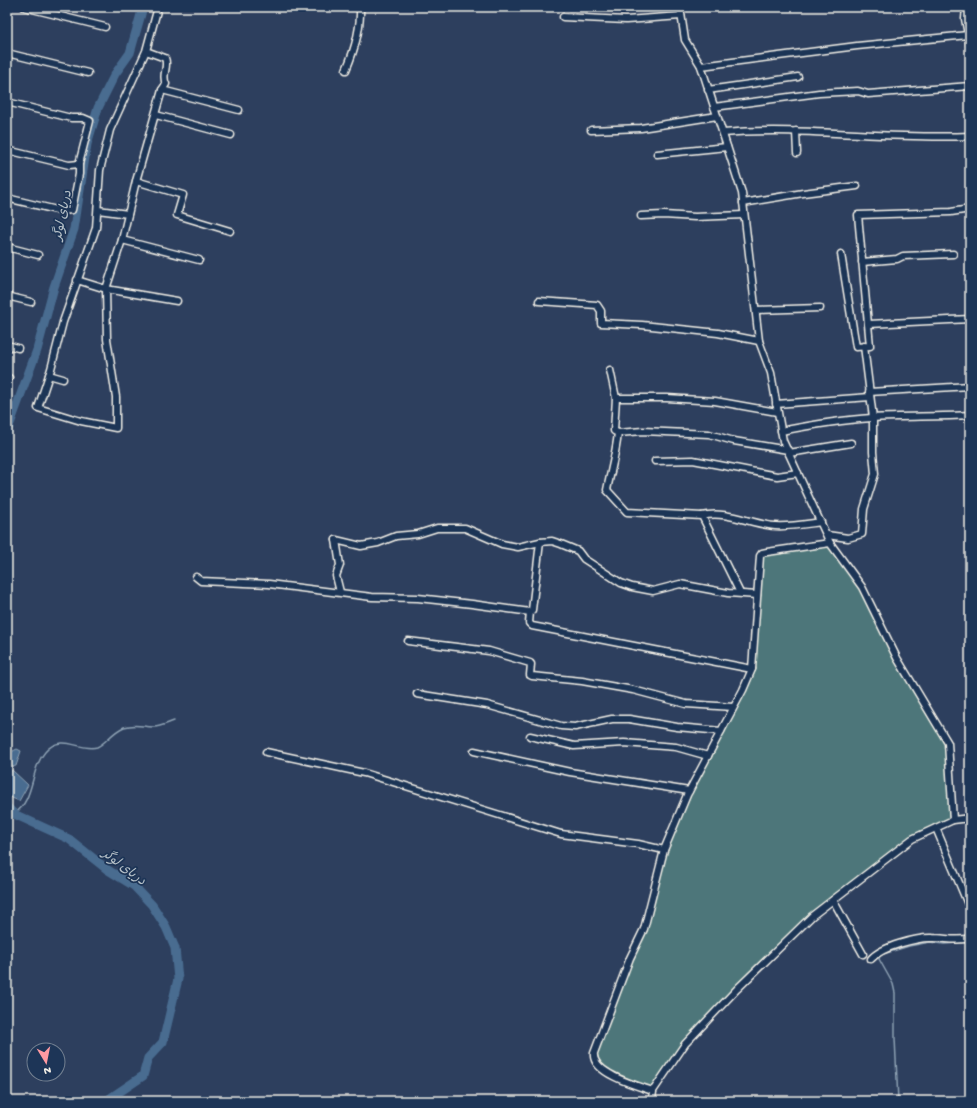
<svg xmlns="http://www.w3.org/2000/svg" width="977" height="1108" font-family="'Gochi Hand','Playpen Sans Arabic',sans-serif">
	<rect width="100%" height="100%" fill="#2d3f5e"/>
	<filter id="ink" filterUnits="userSpaceOnUse"><feTurbulence type="fractalNoise" baseFrequency=".025" numOctaves="2"/><feDisplacementMap in="SourceGraphic" scale="8" xChannelSelector="R" yChannelSelector="G"/><feConvolveMatrix kernelMatrix="1 2 1 2 8 2 1 2 1" color-interpolation-filters="sRGB"/></filter>
	<g filter="url(#ink)">
		<path fill="#4d767a" stroke="#a0b4b1" d="M830 543 855 576 897 658 948 743 953 820 912 839 812 916 685 1044 653 1091 597 1066 594 1053 644 929 673 829 752 670 760 556Z"/>
		<g fill="#496c90" stroke="#8da1b3">
			<path d="M17 749 21 751 16 766 11 767 7 765V754Z"/>
			<path d="M12 770 28 785 19 801 12 798 7 793V777Z"/>
		</g>
		<g fill="none" stroke-linecap="round" stroke-linejoin="round">
			<g stroke="#8da1b3" stroke-width="1.5">
				<path d="M14 814C35 800 30 769 45 752 62 732 80 752 97 747 105 744 112 732 124 727 137 723 142 727 154 727 160 727 168 723 174 721"/>
				<path d="M898 1101 895 1038V993L893 984 879 959 880 955 909 946 930 942 944 944 970 942"/>
			</g>
			<g stroke="#496c90" stroke-width="9">
				<path d="M7 432 37 350 54 287 74 229 87 144 98 108 115 74 130 53 143 7"/>
				<path d="M7 807 14 814 69 839 108 870 134 886 152 905 166 927 175 948 178 979 163 1042 148 1058 143 1076 106 1101"/>
			</g>
			<g stroke="#f4f1e8" stroke-width="9">
				<g id="minor">
					<path d="M24 7 105 27"/>
					<path d="M680 7 685 40 701 66 742 193 759 341 771 373 783 441 830 543 862 587 897 658 948 743 953 820"/>
					<path d="M966 7 965 19 970 45"/>
					<path d="M563 17 626 20 681 16"/>
					<path d="M146 51 165 58C169 67 161 75 166 84L162 90 136 181 122 240 106 289 107 339 116 397V428L81 421 38 408 51 369 63 322 96 228 100 170 110 130 146 51 158 7"/>
					<path d="M7 53 88 73"/>
					<path d="M701 66 857 46 968 35"/>
					<path d="M346 70C355 49 361 29 360 7"/>
					<path d="M162 90 239 110"/>
					<path d="M708 90 798 77"/>
					<path d="M7 102 71 118H83L90 121 79 164V174L72 210 61 211 7 198"/>
					<path d="M714 107 819 93 858 91 868 94 970 86"/>
					<path d="M156 115 231 135"/>
					<path d="M591 130 641 128 717 116"/>
					<path d="M796 131 797 153"/>
					<path d="M723 133C805 126 888 140 970 136"/>
					<path d="M7 150 69 165 79 164"/>
					<path d="M657 154 727 147"/>
					<path d="M136 181 183 195 177 215 230 231"/>
					<path d="M743 203 803 193 857 186"/>
					<path d="M98 210 128 214"/>
					<path d="M641 216 664 215 695 217 744 215"/>
					<path d="M122 240 199 260"/>
					<path d="M7 247 38 255"/>
					<path d="M841 254 856 347 870 346 858 215 951 212 970 209"/>
					<path d="M862 262 897 259 903 256 953 254"/>
					<path d="M77 280 106 289 177 301"/>
					<path d="M7 296 31 302"/>
					<path d="M539 301 597 305 601 311V323L642 325 718 333 759 341"/>
					<path d="M756 310 820 308"/>
					<path d="M869 324 970 319"/>
					<path d="M7 345 18 348"/>
					<path d="M610 370 616 398 614 431 618 433C616 453 611 470 607 490L627 512 702 516 740 593"/>
					<path d="M49 375 63 379"/>
					<path d="M7 377 9 378"/>
					<path d="M869 392 970 386"/>
					<path d="M616 398H667L715 401 777 412"/>
					<path d="M776 404 870 397"/>
					<path d="M781 431C811 425 841 420 872 418 905 416 937 417 970 415"/>
					<path d="M618 433 643 431 709 434 734 441 788 450"/>
					<path d="M789 453 851 443"/>
					<path d="M655 461 693 460 777 476 798 473"/>
					<path d="M702 516C727 510 750 524 775 526 790 527 806 524 821 522"/>
					<path d="M827 535 848 538 862 534 864 509 875 474 873 452V418L864 346"/>
					<path d="M336 540 361 546 378 543 396 536 418 534 437 528H465L502 544 518 547 540 542 552 541 561 544 578 551 584 559 621 583 632 587 653 591 680 584 728 593 757 595"/>
					<path d="M336 540 340 565 336 576 340 592"/>
					<path d="M540 542 532 610 530 612 529 623 532 626 752 669"/>
					<path d="M196 577 201 581 269 584 372 597 418 598 472 604 530 612"/>
					<path d="M408 641 489 651 530 663 531 664 530 675 532 676 582 681 633 690 686 704 733 707"/>
					<path d="M417 694 487 705 561 726 575 727 612 719H629L677 727 721 731"/>
					<path d="M530 736 574 746 624 743 676 747 708 756"/>
					<path d="M474 751 570 772 689 791"/>
					<path d="M266 752 364 773 561 834 638 844 664 850"/>
					<path d="M936 828 970 909"/>
					<path d="M833 900 863 954"/>
					<path d="M871 959C881 947 917 937 933 938 946 938 957 942 970 938"/>
					<path d="M653 1091C637 1086 591 1073 594 1053L630 958 644 929 664 850 687 795 743 690 752 669 760 556 762 553 767 552 830 543"/>
					<path d="M652 1101 653 1091 685 1044 737 989 812 916 912 839 953 820 970 818"/>
				</g>
			</g>
			<use href="#minor" stroke="#1d3557" stroke-width="6"/>
		</g>
	</g>
	<g text-anchor="middle" stroke-width="3.5" stroke-linejoin="round" paint-order="stroke">
		<g font-size="13" font-style="italic" fill="#b8c2c9" stroke="#1d3557">
			<text transform="translate(61 215) rotate(-78)" y="5">دریای لوگر</text>
			<text transform="translate(125 866) rotate(37)" y="5">دریای لوگر</text>
		</g>
	</g>
	<rect width="977" height="1108" fill="none" stroke="#1d3557" stroke-width="24"/>
	<rect x="12" y="12" width="953" height="1084" fill="none" stroke="#f4f1e8" stroke-width="1.5" filter="url(#ink)"/>
	<g transform="translate(46 1062) rotate(170)"><circle r="19" fill="#1d3557" stroke="#738091"/>
	<path d="M0-3L7 15L0 10L-7 15Z" fill="#ff9aa2"/>
	<text y="-6" font-size="11" font-weight="bold" text-anchor="middle" fill="#f4f1e8">N</text>
	</g>
</svg>
